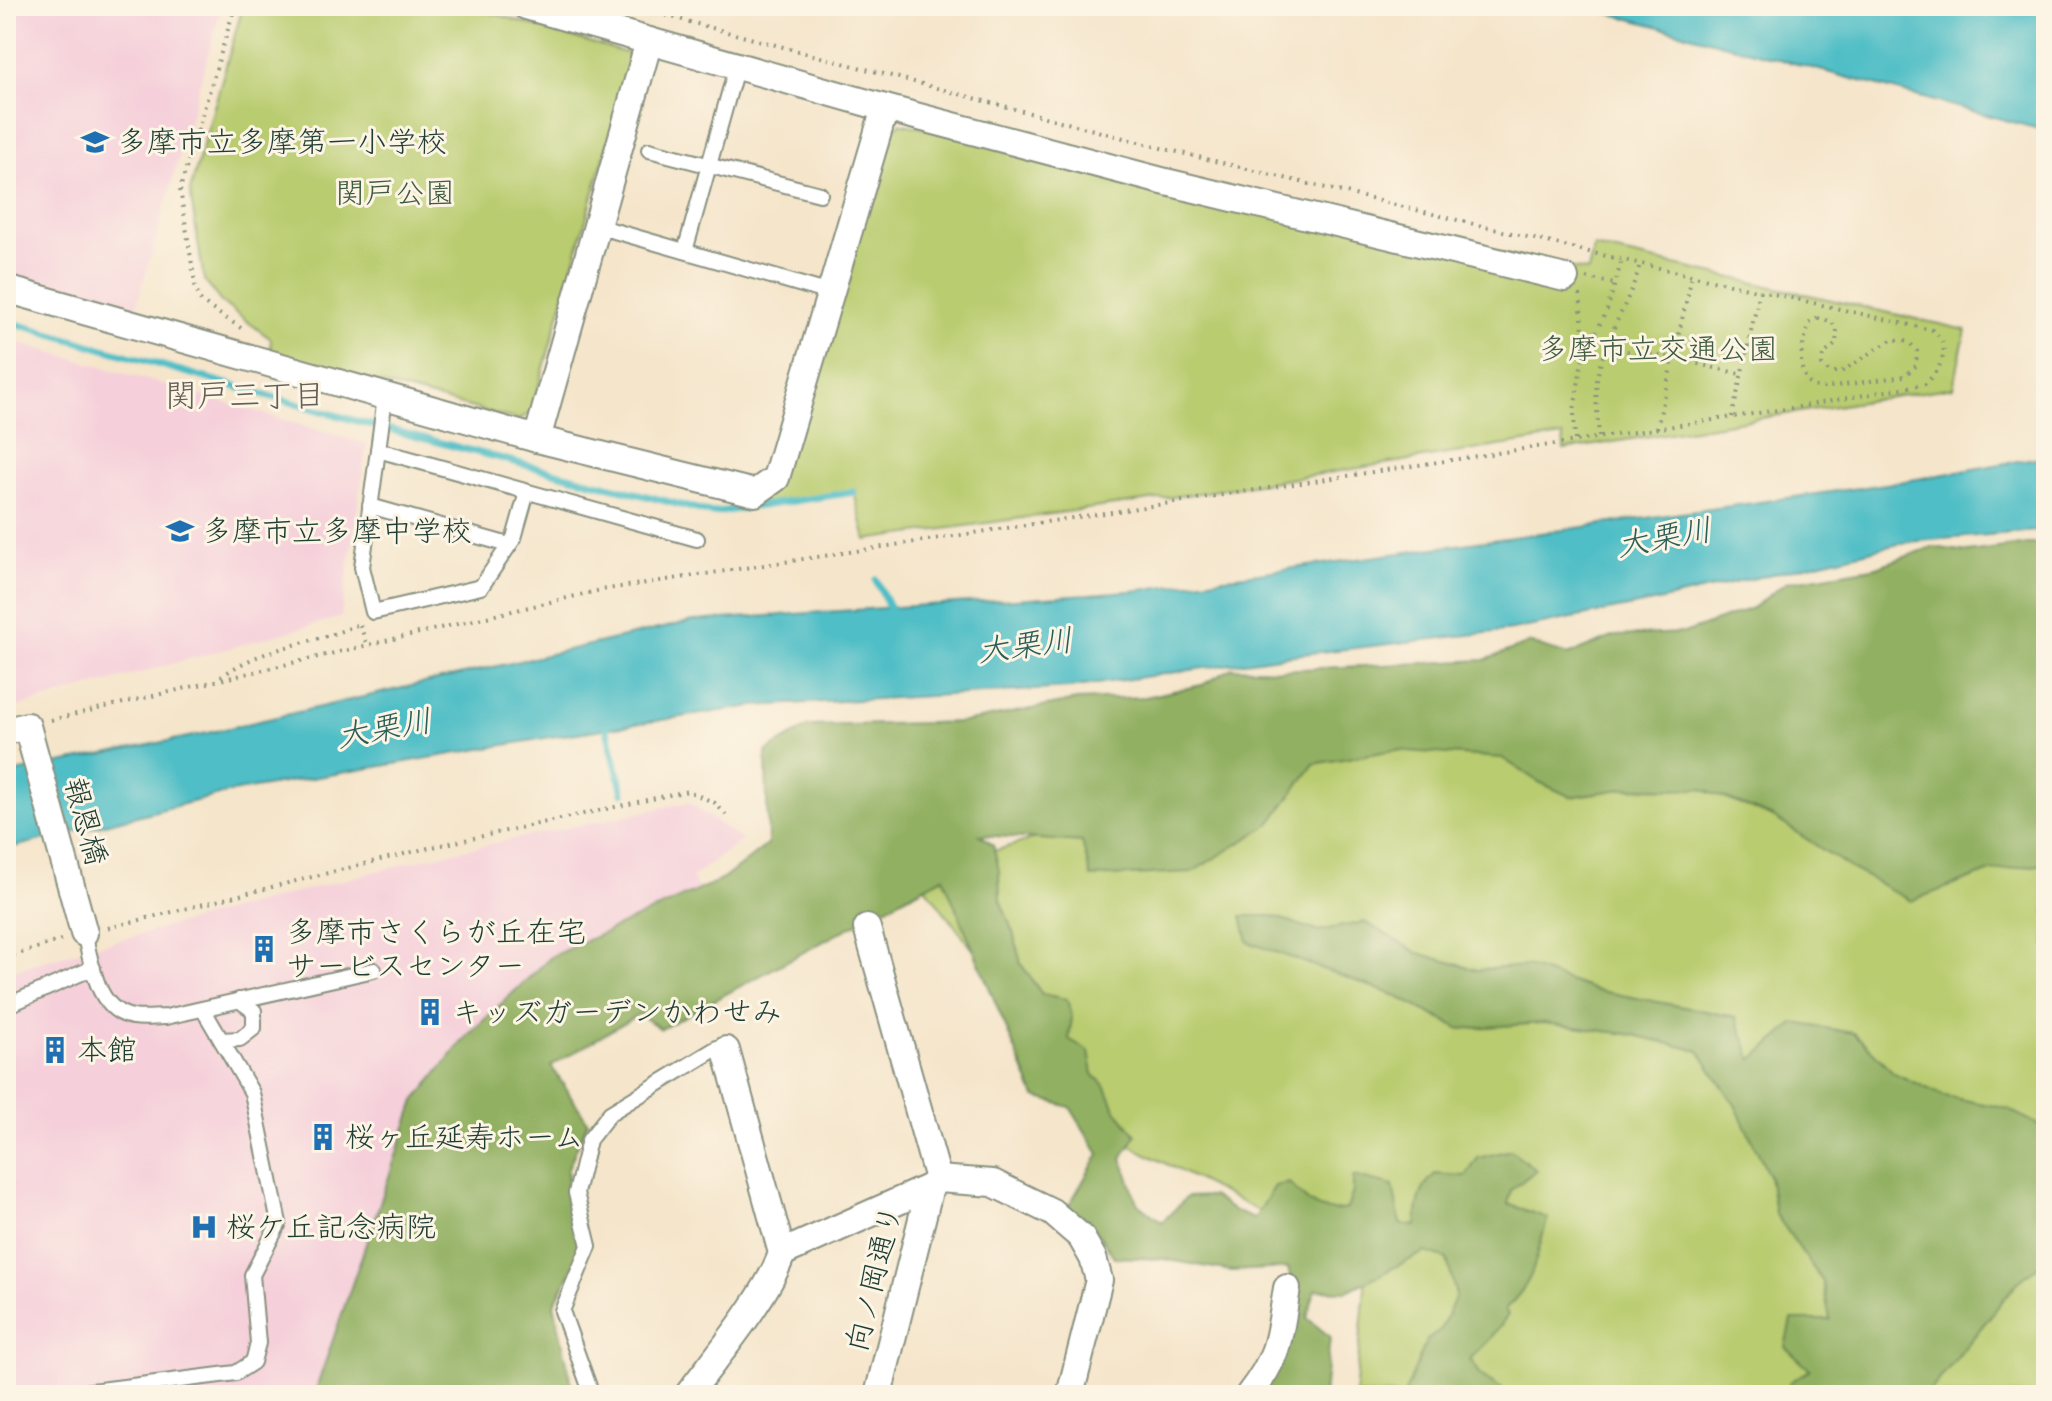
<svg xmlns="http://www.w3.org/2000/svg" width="2052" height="1401" font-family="'Patrick Hand','Klee One',sans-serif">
	<rect width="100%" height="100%" fill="#fcf5e5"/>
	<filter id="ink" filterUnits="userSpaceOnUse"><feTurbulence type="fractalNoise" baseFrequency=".0125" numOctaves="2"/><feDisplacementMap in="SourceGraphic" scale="16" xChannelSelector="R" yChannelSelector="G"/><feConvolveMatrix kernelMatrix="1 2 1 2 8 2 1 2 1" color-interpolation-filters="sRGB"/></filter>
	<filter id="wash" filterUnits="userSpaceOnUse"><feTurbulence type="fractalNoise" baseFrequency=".006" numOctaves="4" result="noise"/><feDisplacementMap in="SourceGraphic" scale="32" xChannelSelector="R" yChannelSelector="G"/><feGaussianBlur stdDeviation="1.8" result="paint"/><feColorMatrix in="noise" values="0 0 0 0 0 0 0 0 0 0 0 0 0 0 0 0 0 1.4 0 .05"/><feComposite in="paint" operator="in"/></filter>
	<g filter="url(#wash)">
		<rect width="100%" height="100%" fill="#f5e5cb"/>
		<g fill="#f5cfda">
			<path d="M6 6H222L134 315 6 278Z"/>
			<path d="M6 339 367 444 341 617 6 710Z"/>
			<path d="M689 802 742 840 692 877 711 915 482 1059 321 1395H6V972L115 941 430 857Z"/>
		</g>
		<g fill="#b9cc70" stroke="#6c8452" stroke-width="2">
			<path d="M243 6H468L633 55 531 413 518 420 270 354 271 339 221 302 204 280 190 191Z"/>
			<path d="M900 123 1567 268 1588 271 1594 247 1966 330 1953 387 1564 450 1563 436 1193 494 866 540 854 492 757 506 755 493 776 477 887 136Z"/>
			<path d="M2046 627V1395H1355L1367 1266 1119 1140 916 875 1380 732Z"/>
		</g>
		<g fill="#92b062" stroke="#58764b" stroke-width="2">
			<path d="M2028 544H2046V864L1991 871 1911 901 1852 869 1773 817 1701 789 1628 788 1571 797 1539 782 1502 758 1394 750 1314 764 1269 825 1192 872 1091 877 1082 842 980 835 993 845 999 871 1000 900 1013 932 1021 964 1042 994 1067 999 1072 1017 1069 1039 1089 1051 1093 1074 1106 1087 1115 1109 1136 1135 1122 1158 1137 1203 1162 1222 1187 1197 1212 1196 1234 1211 1254 1219 1275 1186 1289 1183C1307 1202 1318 1215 1347 1209L1353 1191V1176L1393 1186 1400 1224 1416 1226C1417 1206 1419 1189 1435 1174L1466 1176 1478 1158 1511 1150 1536 1170 1511 1190 1508 1204 1548 1218C1534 1258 1539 1278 1505 1309L1508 1315 1490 1339 1470 1359 1482 1376 1502 1389 1501 1395H1404L1427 1340 1440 1331 1456 1296 1447 1259 1425 1252 1347 1291 1315 1290 1307 1318 1330 1337 1324 1395H1257L1293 1286 1288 1268 1231 1271 1163 1259 1114 1257 1091 1223 1068 1207 1099 1154 1070 1107 1035 1097 943 877 661 1029 639 1014 551 1066 588 1122 567 1170 580 1255 554 1304 574 1395H314L415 1101 466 1037 552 956 723 879 768 844 766 752 809 726 964 722 1077 700 1145 697 1202 685 1232 668 1281 670 1485 660 1529 643 1568 655 1615 636 1684 633 1752 608 1787 582 1873 568 1933 547 1968 552Z"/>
			<path d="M1242 916H1273L1317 931 1365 922 1418 953 1477 970 1526 966 1595 990 1736 1017 1752 1060 1795 1023 1854 1033 1894 1073 1944 1096 2009 1109 2046 1129V1259L2016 1284 1927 1395H1789L1790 1382 1810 1370 1785 1347 1791 1320H1830L1823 1282 1775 1213 1769 1175 1735 1105 1699 1051 1634 1035 1544 1023 1460 1029 1394 995 1248 942Z"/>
		</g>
		<g fill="#4fbec6" stroke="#377e7d" stroke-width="2">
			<path d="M1582 6H2046V131Z"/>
			<path d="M2046 456V530L1907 542 1658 601 1512 630 1285 656 1069 688 753 706 551 737 231 792 6 849V774L203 734 693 621 1132 591 1900 482Z"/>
		</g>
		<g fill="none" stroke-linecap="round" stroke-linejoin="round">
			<g stroke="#4fbec6" stroke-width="7">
				<path d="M6 321 360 422 712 513 854 492"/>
				<path d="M876 580 892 614"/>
				<path d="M605 722 623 793"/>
			</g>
		</g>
	</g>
	<g filter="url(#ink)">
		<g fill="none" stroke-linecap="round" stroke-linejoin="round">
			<g stroke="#8a9180" stroke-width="18">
				<g id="service">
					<path d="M649 150 820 194"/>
					<path d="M597 226 830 293"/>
					<path d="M685 251 737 65"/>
					<path d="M385 397 378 450 697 539"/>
					<path d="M378 450 362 567 373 612 481 587 514 538 527 492"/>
					<path d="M370 506 509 545"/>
					<path d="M84 933C92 963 96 1011 133 1017 143 1019 155 1017 166 1017L374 970"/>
					<path d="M6 1006 93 968"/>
					<path d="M221 1040 240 1039 254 1028V1011L239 1000"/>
					<path d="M60 1395 236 1373 253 1362 258 1343 252 1275 279 1223 252 1093 203 1009"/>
					<path d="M592 1395 562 1311 589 1246 576 1193 589 1140 610 1113 717 1048 726 1050"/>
				</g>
			</g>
			<g stroke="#8a9180" stroke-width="30">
				<g id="minor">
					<path d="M526 6 885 108 1162 181 1565 278"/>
					<path d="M6 289 537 439 755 493 776 478 885 108"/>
					<path d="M537 439 649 41"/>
					<path d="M6 731 27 726 84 933"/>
					<path d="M867 928 938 1179"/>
					<path d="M938 1179 993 1183 1052 1212 1081 1237 1093 1258 1099 1280 1070 1395"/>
					<path d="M782 1253 930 1187"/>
					<path d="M688 1395C716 1357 768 1296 782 1253L726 1050"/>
					<path d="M878 1395 930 1187 938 1179"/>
					<path d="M1249 1395C1280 1355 1279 1337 1287 1288"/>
				</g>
			</g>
			<g stroke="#8a9180" stroke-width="4" stroke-dasharray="2 6" stroke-linecap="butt">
				<path d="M235 6 180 189 196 290 201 302 244 330"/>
				<path d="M1587 278 1615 284"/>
				<path d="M1580 294 1583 332 1591 342 1606 348 1673 358 1740 374"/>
				<path d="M1818 318 1832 322 1837 330 1836 344 1823 355 1822 365 1829 372H1841L1893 339 1909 342 1917 351 1916 366 1904 376 1824 388 1811 386C1794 364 1803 348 1809 323Z"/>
				<path d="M1732 417 1760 291"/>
				<path d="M1657 428 1692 276"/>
				<path d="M1599 437C1598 419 1595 399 1597 381 1602 340 1630 304 1640 264"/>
				<path d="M1575 440 1574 411 1582 360 1607 310 1622 260"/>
				<path d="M360 625 367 645"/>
				<path d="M221 677C263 645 315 645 361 623"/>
				<path d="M51 720 601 590 1798 407 1925 384C1941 369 1954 345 1932 330L1589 252 1157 147 630 6"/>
				<path d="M108 928 428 848 688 791 715 803 726 815"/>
				<path d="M6 958 61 940"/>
			</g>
			<use href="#service" stroke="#fff" stroke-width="14"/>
			<use href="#minor" stroke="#fff" stroke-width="26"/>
		</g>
	</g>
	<defs>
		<g id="school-bare" transform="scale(2.16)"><path d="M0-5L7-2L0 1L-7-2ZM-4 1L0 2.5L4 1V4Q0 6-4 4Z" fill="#1f6fb2" stroke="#fcf5e5" stroke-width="2.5" paint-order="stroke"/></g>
		<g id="building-bare" transform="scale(2.16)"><path d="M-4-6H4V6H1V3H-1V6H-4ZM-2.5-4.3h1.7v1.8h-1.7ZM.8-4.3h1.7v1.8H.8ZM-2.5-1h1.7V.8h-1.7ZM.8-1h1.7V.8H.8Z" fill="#1f6fb2" stroke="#fcf5e5" stroke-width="2.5" paint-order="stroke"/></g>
		<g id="hospital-bare" transform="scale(2.16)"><path d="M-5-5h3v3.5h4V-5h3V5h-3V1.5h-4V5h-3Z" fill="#1f6fb2" stroke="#fcf5e5" stroke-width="2.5" paint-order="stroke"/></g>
	</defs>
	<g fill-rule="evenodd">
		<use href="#school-bare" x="95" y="142"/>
		<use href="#school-bare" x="180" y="531"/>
		<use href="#building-bare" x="264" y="949"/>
		<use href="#building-bare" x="430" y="1012"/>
		<use href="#building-bare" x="55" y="1050"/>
		<use href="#building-bare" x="323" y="1137"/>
		<use href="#hospital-bare" x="204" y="1227"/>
	</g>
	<g text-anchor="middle" stroke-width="6" stroke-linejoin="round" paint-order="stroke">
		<g font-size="30" fill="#1f3d34" stroke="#fcf5e5" text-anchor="start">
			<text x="117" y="152">多摩市立多摩第一小学校</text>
			<text x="202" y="541">多摩市立多摩中学校</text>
			<text x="286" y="942">多摩市さくらが丘在宅<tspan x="286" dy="34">サービスセンター</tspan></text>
			<text x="452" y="1022">キッズガーデンかわせみ</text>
			<text x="77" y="1060">本館</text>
			<text x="345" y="1147">桜ヶ丘延寿ホーム</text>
			<text x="226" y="1237">桜ケ丘記念病院</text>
		</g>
		<g font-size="30" fill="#3e5a40" stroke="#fcf5e5">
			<text x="395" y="203">関戸公園</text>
			<text x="1658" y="359">多摩市立交通公園</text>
		</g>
		<g font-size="30" fill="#1f3d34" stroke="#fcf5e5">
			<text transform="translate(86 821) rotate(75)" y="10">報恩橋</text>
			<text transform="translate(874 1278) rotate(-76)" y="10">向ノ岡通り</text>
		</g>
		<g font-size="32" fill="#675e55" stroke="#fcf5e5">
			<text x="245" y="406">関戸三丁目</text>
		</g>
		<g font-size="32" font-style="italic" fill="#2b5d58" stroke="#fcf5e5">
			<text transform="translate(1664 537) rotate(-10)" y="11">大栗川</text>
			<text transform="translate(1025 645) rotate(-7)" y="11">大栗川</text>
			<text transform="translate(384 728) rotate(-10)" y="11">大栗川</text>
		</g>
	</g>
	<rect width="2052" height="1401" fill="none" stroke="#fcf5e5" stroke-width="32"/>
</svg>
